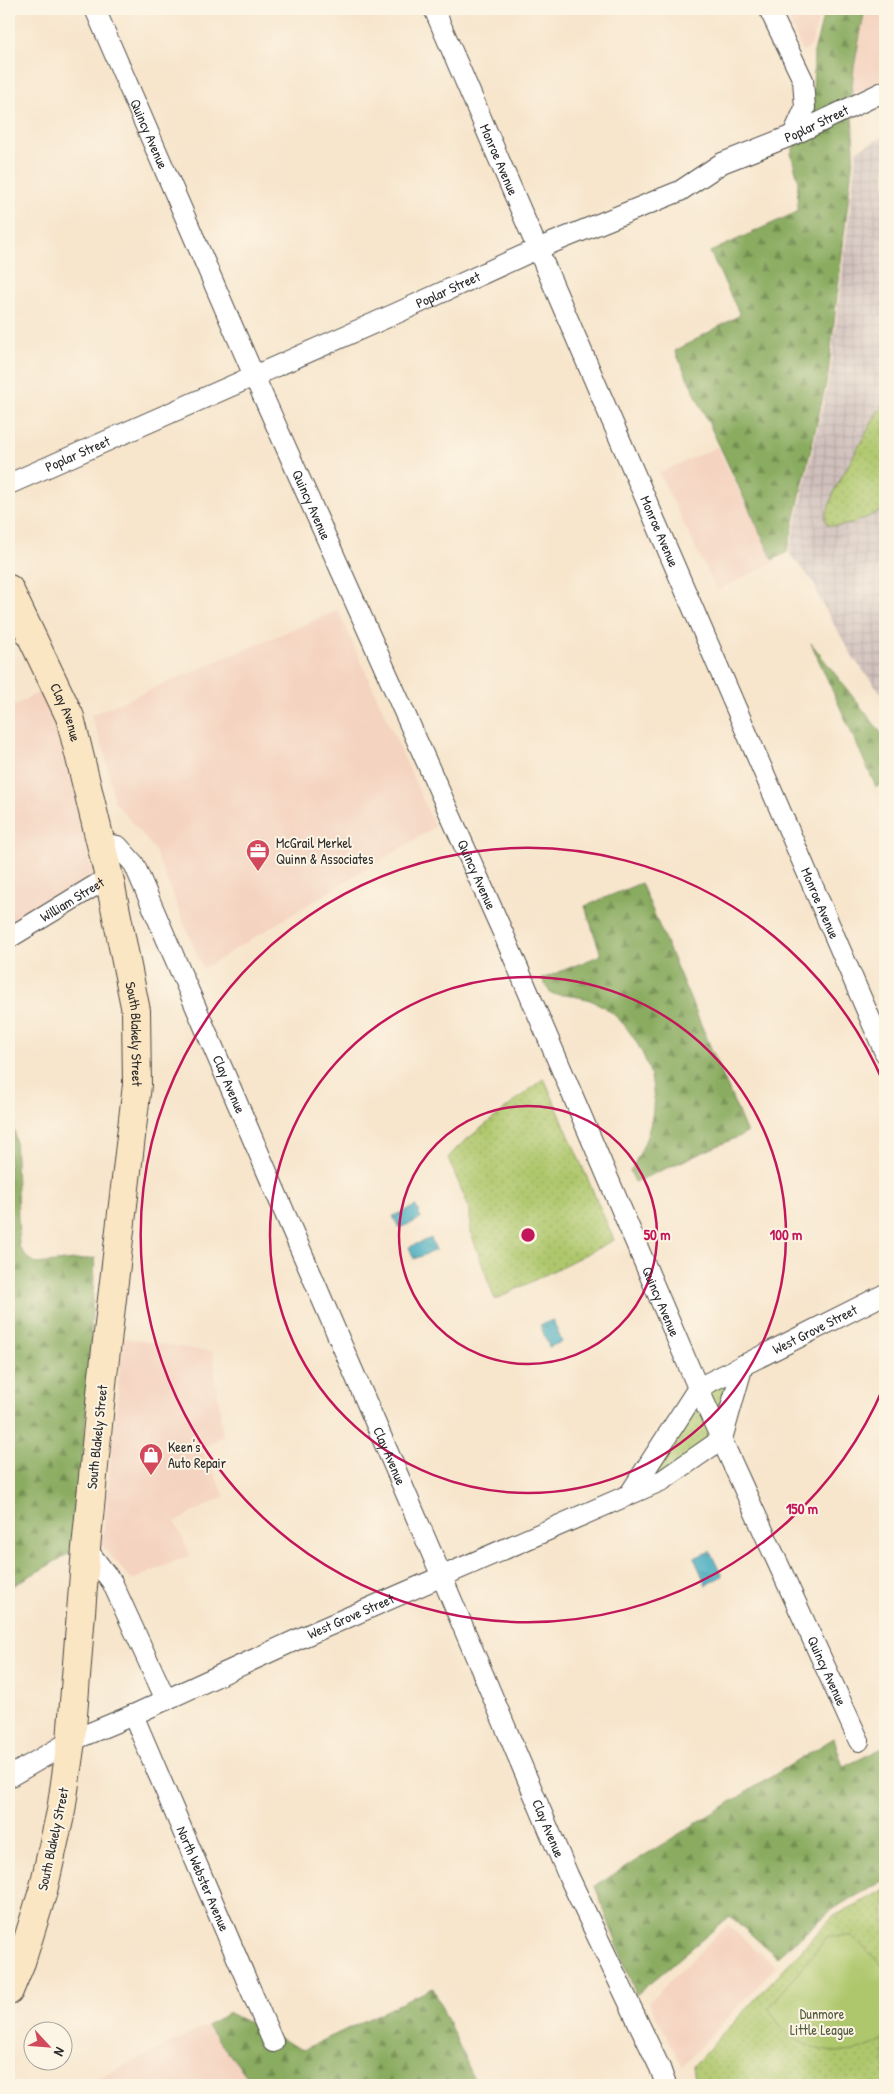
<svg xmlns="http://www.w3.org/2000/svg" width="894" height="2094" font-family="'Patrick Hand',sans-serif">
	<defs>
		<pattern id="industrial-grid" width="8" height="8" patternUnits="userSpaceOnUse" patternTransform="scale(1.25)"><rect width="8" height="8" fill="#d0c0bc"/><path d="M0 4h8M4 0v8" fill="none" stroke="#b3a5a2"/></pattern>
		<pattern id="grass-dots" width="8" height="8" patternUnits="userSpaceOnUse" patternTransform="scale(1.25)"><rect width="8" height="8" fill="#aec76c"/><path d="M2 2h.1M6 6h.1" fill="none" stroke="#96ab5e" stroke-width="1.8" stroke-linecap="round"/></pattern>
		<pattern id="forest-firs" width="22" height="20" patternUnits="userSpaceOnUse" patternTransform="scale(1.25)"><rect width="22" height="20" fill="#8aac60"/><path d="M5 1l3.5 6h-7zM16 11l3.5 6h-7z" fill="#718c4f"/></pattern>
		<pattern id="water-ripples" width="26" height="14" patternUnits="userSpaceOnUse" patternTransform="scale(1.25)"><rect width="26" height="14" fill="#3ea9be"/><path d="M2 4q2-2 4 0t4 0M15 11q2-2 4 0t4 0" fill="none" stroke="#348a9b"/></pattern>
	</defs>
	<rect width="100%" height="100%" fill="#fcf5e5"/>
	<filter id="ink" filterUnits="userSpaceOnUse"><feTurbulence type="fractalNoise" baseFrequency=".02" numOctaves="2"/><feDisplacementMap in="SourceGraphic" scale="10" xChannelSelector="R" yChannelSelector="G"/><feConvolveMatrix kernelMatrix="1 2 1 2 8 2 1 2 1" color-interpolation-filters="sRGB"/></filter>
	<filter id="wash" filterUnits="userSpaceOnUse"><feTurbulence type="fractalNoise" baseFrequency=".0096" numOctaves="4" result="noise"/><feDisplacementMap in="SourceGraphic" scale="20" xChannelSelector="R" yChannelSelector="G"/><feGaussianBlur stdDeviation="1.12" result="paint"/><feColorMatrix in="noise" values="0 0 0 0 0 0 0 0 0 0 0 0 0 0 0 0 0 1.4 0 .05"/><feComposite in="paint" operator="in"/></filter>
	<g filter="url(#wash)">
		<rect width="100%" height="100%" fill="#f7e5cc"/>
		<g fill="#f4d3c0">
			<path d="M784 9H821L811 46 802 52Z"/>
			<path d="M865 9H885V79L851 95 854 67Z"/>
			<path d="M717 447 774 562 717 591 659 473Z"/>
			<path d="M338 610 435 827 203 969 154 849 114 801 104 750 91 715Z"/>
			<path d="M42 691 65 743 93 878 9 930V708Z"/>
			<path d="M885 965V990L877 969Z"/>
			<path d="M123 1338 213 1352 223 1436 201 1449 225 1496 175 1522 190 1555 132 1580 102 1546Z"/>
			<path d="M727 1925 776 1966 682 2066 649 2002Z"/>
			<path d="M207 2026 254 2085H84Z"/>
		</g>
		<path fill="url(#industrial-grid)" d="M885 136V399L835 489 860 520 885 509V698L854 659 820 600 814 583 789 553 830 375 857 150Z"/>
		<g fill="url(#grass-dots)" stroke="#6c794c">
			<path d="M885 399V509C869 516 846 530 828 525L825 518 835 489Z"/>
			<path d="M544 1078 614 1240 495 1300 470 1230V1210L448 1158 460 1145Z"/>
			<path d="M743 1365 722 1439 629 1495 698 1388Z"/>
			<path d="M885 1890V2085H696L693 2066 832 1917Z"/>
		</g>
		<g fill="url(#forest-firs)" stroke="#5a6c46">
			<path d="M825 9H865L854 67 851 95 854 150 828 375 787 552 773 560 675 351 740 315 710 252 797 212 798 179 791 153 808 118 813 98 814 52Z"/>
			<path d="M811 643 885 738V783L876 787Z"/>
			<path d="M641 883 747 1133 635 1182 630 1171C659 1124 663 1080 631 1034 621 1019 606 1006 590 1000 578 996 563 995 551 994L542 979 601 955 585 906Z"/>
			<path d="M9 1121 15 1132 19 1246 26 1257 36 1264 95 1258 87 1404 75 1550 9 1588Z"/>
			<path d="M834 1738 843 1767 885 1747V1880L834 1908 777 1957 730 1916 636 1995 595 1886Z"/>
			<path d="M433 1988 477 2085H254L207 2026 229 2013 303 2050Z"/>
		</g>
		<path fill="#aec76c" stroke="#6c794c" d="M828 1936H852L885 1968V2038C845 2065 790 2052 769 2008Z"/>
		<g fill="url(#water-ripples)" stroke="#346a74">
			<path d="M416 1206 421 1219 399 1228 393 1216Z"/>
			<path d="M431 1238 436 1250 414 1259 409 1247Z"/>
			<path d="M553 1320 562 1342 549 1347 540 1325Z"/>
			<path d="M710 1551 722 1576 706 1585 694 1558Z"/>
		</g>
	</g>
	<g filter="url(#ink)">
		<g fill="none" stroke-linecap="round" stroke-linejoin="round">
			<g stroke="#4a4743" stroke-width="22">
				<g id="minor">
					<path id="s1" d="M95 9 254 376 503 933 698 1388 859 1741"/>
					<path id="s2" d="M434 9 885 1053"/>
					<path d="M769 9 803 80 805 108 793 135"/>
					<path id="s3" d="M9 484 397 313 537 249 680 191 722 163 793 135 885 91"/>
					<path id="s4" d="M101 843 118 846 134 864 442 1577 568 1875 660 2068 666 2085"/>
					<path id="s5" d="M9 938 109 877"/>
					<path id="s6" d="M629 1495 698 1388 885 1294"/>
					<path d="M86 1548 112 1582 166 1700"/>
					<path id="s7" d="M133 1715 273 2042"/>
					<path id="s8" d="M9 1777 71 1741 133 1715 296 1640 663 1480 722 1439 743 1365"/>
				</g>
			</g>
			<g stroke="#4a4743" stroke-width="30">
				<g id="secondary">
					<path id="s9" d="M9 589 70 717 109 877 136 1011 137 1085 102 1384 86 1548 71 1741 61 1811 43 1891 21 1962 9 1991"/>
				</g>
			</g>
			<use href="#minor" stroke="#fff" stroke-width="20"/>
			<use href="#secondary" stroke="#fbe6c4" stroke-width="28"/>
		</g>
	</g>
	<g fill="none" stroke="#c2185b" stroke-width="2.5">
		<circle cx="528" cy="1235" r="129"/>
		<circle cx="528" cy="1235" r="258"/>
		<path d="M884 1386A387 387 0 1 1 884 1084"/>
	</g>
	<defs>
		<g id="office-pin" transform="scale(1.25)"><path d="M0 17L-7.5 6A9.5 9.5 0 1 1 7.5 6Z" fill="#d1495b" stroke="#fcf5e5"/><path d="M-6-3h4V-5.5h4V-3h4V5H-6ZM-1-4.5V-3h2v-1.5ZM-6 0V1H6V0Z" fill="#fff"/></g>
		<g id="shop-pin" transform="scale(1.25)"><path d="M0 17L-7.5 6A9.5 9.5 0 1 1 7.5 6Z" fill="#d1495b" stroke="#fcf5e5"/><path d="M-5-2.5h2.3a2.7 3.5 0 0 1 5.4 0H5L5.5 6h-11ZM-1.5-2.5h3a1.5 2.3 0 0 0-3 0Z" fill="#fff"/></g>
	</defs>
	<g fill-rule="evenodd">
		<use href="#office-pin" x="258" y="851"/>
		<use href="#shop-pin" x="151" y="1455"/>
	</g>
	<g text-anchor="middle" stroke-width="4" stroke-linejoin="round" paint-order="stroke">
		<g font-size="14" fill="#2b2b2b" stroke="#fcf5e5">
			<text dy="5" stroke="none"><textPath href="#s3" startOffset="885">Poplar Street</textPath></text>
			<text dy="5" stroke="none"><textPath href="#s1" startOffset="136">Quincy Avenue</textPath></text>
			<text dy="5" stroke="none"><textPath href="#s2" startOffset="164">Monroe Avenue</textPath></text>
			<text dy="5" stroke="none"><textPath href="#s3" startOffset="480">Poplar Street</textPath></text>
			<text dy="5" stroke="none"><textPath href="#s3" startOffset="75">Poplar Street</textPath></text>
			<text dy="5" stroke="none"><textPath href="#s1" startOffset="541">Quincy Avenue</textPath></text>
			<text dy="5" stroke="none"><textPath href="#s2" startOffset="569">Monroe Avenue</textPath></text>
			<text dy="5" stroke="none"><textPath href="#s9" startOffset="136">Clay Avenue</textPath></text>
			<text dy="5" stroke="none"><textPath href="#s1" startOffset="946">Quincy Avenue</textPath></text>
			<text dy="5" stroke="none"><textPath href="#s5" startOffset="74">William Street</textPath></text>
			<text dy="5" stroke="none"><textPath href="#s2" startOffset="974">Monroe Avenue</textPath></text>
			<text dy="5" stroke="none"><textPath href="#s9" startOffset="466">South Blakely Street</textPath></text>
			<text dy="5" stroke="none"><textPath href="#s4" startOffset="281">Clay Avenue</textPath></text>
			<text dy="5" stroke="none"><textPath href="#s1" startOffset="1411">Quincy Avenue</textPath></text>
			<text dy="5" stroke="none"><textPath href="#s6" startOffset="258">West Grove Street</textPath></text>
			<text transform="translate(97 1437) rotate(-84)" y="5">South Blakely Street</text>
			<text dy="5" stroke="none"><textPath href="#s4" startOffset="686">Clay Avenue</textPath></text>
			<text dy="5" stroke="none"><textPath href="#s8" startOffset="378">West Grove Street</textPath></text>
			<text dy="5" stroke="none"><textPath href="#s1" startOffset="1816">Quincy Avenue</textPath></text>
			<text dy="5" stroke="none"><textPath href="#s4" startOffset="1091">Clay Avenue</textPath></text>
			<text transform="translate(53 1839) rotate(-78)" y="5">South Blakely Street</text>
			<text dy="5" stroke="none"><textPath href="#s7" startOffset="178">North Webster Avenue</textPath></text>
		</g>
		<g font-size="14" fill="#2b2b2b" stroke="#fcf5e5" text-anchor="start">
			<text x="276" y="848">McGrail Merkel<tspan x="276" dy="16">Quinn &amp; Associates</tspan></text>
			<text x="168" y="1452">Keen's<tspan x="168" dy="16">Auto Repair</tspan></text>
		</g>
		<g font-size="14" fill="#525a3e" stroke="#fcf5e5">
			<text x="822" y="2019">Dunmore<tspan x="822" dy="16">Little League</tspan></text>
		</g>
	</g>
	<circle cx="528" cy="1235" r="8" fill="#c2185b" stroke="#fcf5e5" stroke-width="2.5"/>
	<g font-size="15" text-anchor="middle" font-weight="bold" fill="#c2185b" stroke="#fcf5e5" stroke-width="4" stroke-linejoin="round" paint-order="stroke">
		<text x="657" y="1240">50 m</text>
		<text x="786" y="1240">100 m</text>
		<text x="802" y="1514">150 m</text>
	</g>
	<rect width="894" height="2094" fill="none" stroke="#fcf5e5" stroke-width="30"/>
	<g transform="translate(48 2046) rotate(116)"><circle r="24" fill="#fcf5e5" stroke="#a8a49b"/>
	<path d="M0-4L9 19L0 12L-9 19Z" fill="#d1495b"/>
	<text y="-8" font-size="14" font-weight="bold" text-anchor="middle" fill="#2b2b2b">N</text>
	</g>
</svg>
